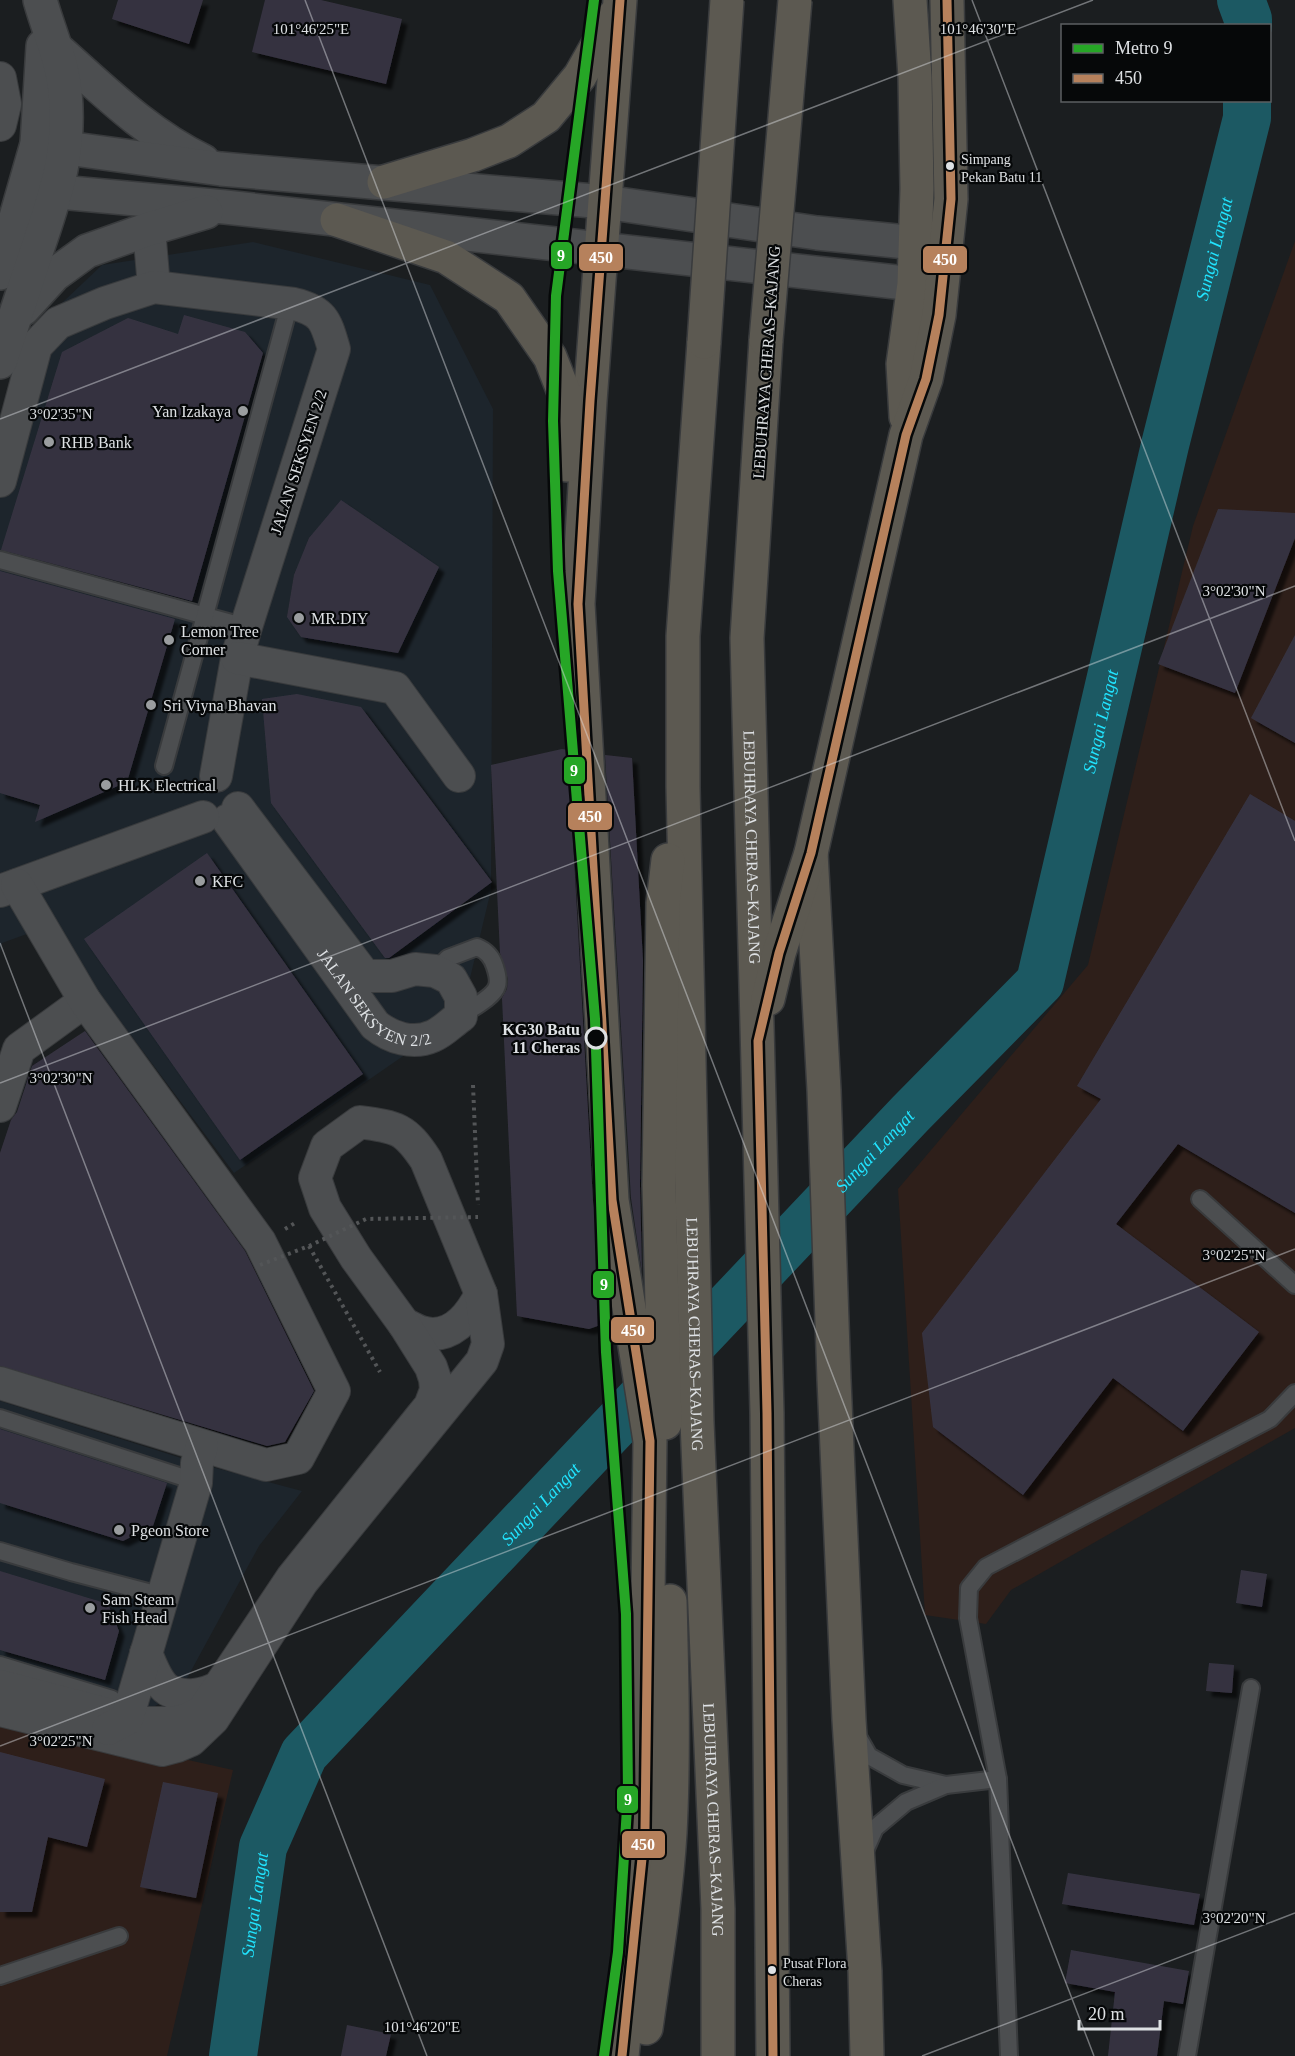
<svg xmlns="http://www.w3.org/2000/svg" width="1295" height="2056" font-family="Georgia,serif">
	<defs>
		<filter id="shadow"><feDropShadow dx="5.5" dy="5.5" stdDeviation="1.5" flood-color="#0009"/></filter>
	</defs>
	<rect width="100%" height="100%" fill="#1b1e20"/>
	<g fill="#1d252c">
		<path d="M253 242 430 285 493 409 491 890 461 1016 234 1173 49 926 2 943 0 952V422L25 338 102 265Z"/>
		<path d="M0 1401 197 1463 302 1491 259 1546 179 1693 144 1712 0 1677Z"/>
	</g>
	<g fill="#2e1f1a">
		<path d="M1295 241V1428L1011 1590 986 1624 925 1615 898 1189 1088 965 1193 526Z"/>
		<path d="M0 1718 233 1770 167 2056H0Z"/>
	</g>
	<g fill="none" stroke-linecap="round" stroke-linejoin="round">
		<g stroke="#1c5963" stroke-width="48">
			<path d="M1241 0 1248 19V26"/>
			<path id="s1" d="M233 2056 263 1847 304 1754 910 1114 1040 982 1165 445 1247 118V100"/>
		</g>
	</g>
	<g fill="#363341" filter="url(#shadow)">
		<path d="M118 0H203L189 44 112 19Z"/>
		<path d="M265 0H321L402 19 386 84 252 52Z"/>
		<path d="M184 315 245 332 263 353 192 601 1 550 62 352 128 318 178 334Z"/>
		<path d="M341 500 439 567 398 653 301 637 287 617 294 575 309 538Z"/>
		<path d="M1218 509 1295 513V538L1235 693 1158 664Z"/>
		<path d="M0 571 175 619 127 782 35 822 40 805 0 793Z"/>
		<path d="M1295 635V743L1251 718Z"/>
		<path d="M297 694 361 707 492 882 389 958H385L271 803 262 699Z"/>
		<path d="M562 749 568 750 593 1201 612 1321 589 1329 517 1316 502 998 507 989 508 979 500 953 491 765Z"/>
		<path d="M605 755 632 758 643 961 640 1185 642 1273 631 1198Z"/>
		<path d="M1250 794 1295 821V1213L1178 1144 1116 1224 1259 1332 1183 1431 1113 1378 1023 1495 933 1427 922 1333 1101 1099 1077 1086Z"/>
		<path d="M207 853 363 1074 240 1160 84 939Z"/>
		<path d="M85 1031 245 1251 314 1391 285 1442 267 1446 0 1366V1153L11 1120 17 1112 32 1066Z"/>
		<path d="M0 1429 167 1483 153 1526 123 1541 0 1503Z"/>
		<path d="M1241 1570 1267 1574 1262 1607 1236 1603Z"/>
		<path d="M0 1571 108 1604 119 1631 105 1680 0 1650Z"/>
		<path d="M1209 1663 1234 1665 1232 1693 1206 1691Z"/>
		<path d="M0 1752 105 1779 87 1847 48 1837 32 1912H0Z"/>
		<path d="M163 1782 218 1793 196 1898 140 1887Z"/>
		<path d="M1068 1873 1200 1894 1194 1925 1062 1904Z"/>
		<path d="M1071 1950 1189 1971 1183 2004 1164 2001 1157 2056H1108L1115 1992 1065 1983Z"/>
		<path d="M347 2025 391 2034 386 2056H341Z"/>
	</g>
	<g fill="none" stroke-linecap="round" stroke-linejoin="round">
		<g stroke="#393b3d" stroke-width="20">
			<g id="service">
				<path d="M0 560 246 627"/>
				<path d="M164 766 290 303"/>
				<path d="M435 971 448 958 477 947C487 951 492 957 495 967 497 973 499 980 497 986 494 997 470 1009 461 1016"/>
				<path d="M1200 1199 1295 1285"/>
				<path d="M0 1418 182 1477"/>
				<path d="M0 1551 71 1572 163 1596"/>
				<path d="M0 1665 112 1699"/>
				<path d="M857 1735 869 1756 903 1775 946 1785"/>
				<path d="M864 1853 875 1828 906 1802 946 1785 998 1779"/>
				<path d="M0 1976 119 1936"/>
				<path d="M1009 2056 998 1779 968 1618 969 1588 986 1567 1270 1419 1295 1393"/>
				<path d="M1187 2056 1251 1688"/>
			</g>
		</g>
		<g stroke="#393b3d" stroke-width="34">
			<g id="minor">
				<path d="M0 78 5 104 0 125"/>
				<path d="M149 229 154 287"/>
				<path d="M0 481 36 346 58 323 105 303 154 287 294 304C324 311 326 322 334 349L246 627 237 658 216 776"/>
				<path d="M237 658 395 688 459 776"/>
				<path id="s2" d="M228 820 375 1025C391 1038 413 1045 433 1036 443 1032 452 1022 461 1016V997L451 979 435 971 415 969 392 976H365L238 808"/>
				<path d="M0 891 203 817"/>
				<path d="M0 1106 19 1049 85 1001"/>
				<path d="M404 1324C409 1326 415 1330 421 1332 450 1341 470 1316 481 1294"/>
				<path d="M0 1383 266 1465 298 1458 334 1391 260 1242 85 1001 17 885"/>
				<path d="M146 1653C151 1665 157 1683 168 1690 184 1699 205 1695 219 1687"/>
				<path d="M0 1686 107 1714 146 1723H173L188 1719 203 1711 292 1578 421 1417 430 1406 436 1390 435 1379 431 1367 404 1324 356 1258 325 1208 315 1178 327 1146 360 1122C397 1127 405 1128 426 1160L481 1294 488 1344 482 1361 302 1582 213 1719 191 1740 177 1746 162 1750 0 1710"/>
				<path d="M108 1729 127 1719 196 1483 197 1463 202 1446"/>
			</g>
		</g>
		<g stroke="#393b3d" stroke-width="36">
			<g id="tertiary">
				<path d="M58 50C103 90 147 134 203 161"/>
				<path d="M37 144 221 169 605 202 817 233 916 243"/>
				<path d="M26 189 225 207 914 284"/>
				<path d="M0 273 37 144 43 46"/>
				<path d="M23 309 54 275 87 251 149 229 206 212"/>
				<path d="M0 362C12 325 24 289 36 253 55 196 71 154 65 92 62 59 49 32 40 0"/>
			</g>
		</g>
		<g stroke="#393b3d" stroke-width="36">
			<g id="motorway">
				<path d="M620 0 590 401 578 604 612 1200 650 1441 645 1829 622 2056"/>
				<path d="M384 182 473 155 509 141 546 117 580 76 614 16"/>
				<path d="M337 220 446 257 509 298 550 357 565 395 567 465"/>
				<path id="s3" d="M766 340 747 638 767 1413 773 2056"/>
				<path id="s4" d="M704 342 683 636V787L697 1422 718 1909V2056"/>
				<path d="M906 417 903 364 914 284 917 189 915 77 910 0"/>
				<path d="M811 853 824 1090 834 1380 849 1720 865 1971 867 2056"/>
				<path d="M768 999 779 953 811 853 906 435 926 379 939 315 951 199 947 0"/>
				<path d="M665 1423 659 1185 663 903 668 860"/>
				<path d="M646 2028C655 1963 666 1899 670 1833 674 1756 672 1678 670 1601"/>
			</g>
		</g>
		<g stroke="#535557" stroke-width="4" stroke-dasharray="3 4.5" stroke-linecap="butt">
			<path d="M473 1085 478 1205"/>
			<path d="M285 1229 295 1223"/>
			<path d="M309 1246 380 1372"/>
		</g>
		<use href="#service" stroke="#4c4e50" stroke-width="16"/>
		<use href="#minor" stroke="#4c4e50" stroke-width="32"/>
		<use href="#tertiary" stroke="#4c4e50" stroke-width="33"/>
		<use href="#motorway" stroke="#5c5951" stroke-width="33"/>
		<g stroke="#393b3d" stroke-width="36" stroke-linecap="butt">
			<g id="motorway-bridge">
				<path d="M766 340 795 0"/>
				<path d="M704 342 727 0"/>
			</g>
		</g>
		<path stroke="#535557" stroke-width="4" stroke-dasharray="3 4.5" stroke-linecap="butt" d="M260 1265 309 1246 366 1219 478 1217"/>
		<use href="#motorway-bridge" stroke="#5c5951" stroke-width="33"/>
		<g stroke="#060809" stroke-width="14">
			<g id="bus-1">
				<path d="M620 0 590 401 578 604 612 1200 650 1441 645 1829 622 2056"/>
				<path d="M773 2056 767 1413 758 1041 779 953 811 853 906 435 926 379 939 315 951 199 947 0"/>
			</g>
		</g>
		<use href="#bus-1" stroke="#b6815c" stroke-width="9"/>
		<g stroke="#060809" stroke-width="15">
			<path id="metro-1" d="M594 0 556 296 553 421 558 571 595 1019 606 1352 626 1614 628 1792 618 1952 604 2056"/>
		</g>
		<use href="#metro-1" stroke="#26a626" stroke-width="10"/>
	</g>
	<path fill="none" stroke="#dee1e4" stroke-width="1.5" stroke-opacity="0.45" d="M305 0 1094 2056M972 0 1295 841M0 419 1093 0M0 943 427 2056M0 1083 1295 586M0 1746 1295 1249M922 2056 1295 1913"/>
	<g fill="#dee1e4" stroke="#060809" stroke-width="2">
		<circle cx="950" cy="166" r="5"/>
		<circle cx="772" cy="1970" r="5"/>
	</g>
	<g fill="#9a9d9f" stroke="#060809" stroke-width="2">
		<circle cx="243" cy="411" r="6"/>
		<circle cx="49" cy="442" r="6"/>
		<circle cx="299" cy="618" r="6"/>
		<circle cx="169" cy="640" r="6"/>
		<circle cx="151" cy="705" r="6"/>
		<circle cx="106" cy="785" r="6"/>
		<circle cx="200" cy="881" r="6"/>
		<circle cx="119" cy="1530" r="6"/>
		<circle cx="90" cy="1608" r="6"/>
	</g>
	<circle fill="#060809" stroke="#dee1e4" stroke-width="3" cx="596" cy="1038" r="10"/>
	<g text-anchor="middle" stroke-width="4.5" stroke-linejoin="round" paint-order="stroke">
		<g font-size="14" fill="#dee1e4" stroke="#060809" text-anchor="start">
			<text x="961" y="164">Simpang<tspan x="961" dy="18">Pekan Batu 11</tspan></text>
			<text x="783" y="1968">Pusat Flora<tspan x="783" dy="18">Cheras</tspan></text>
		</g>
		<g font-size="16" fill="#dee1e4" stroke="#060809">
			<text transform="translate(766 362) rotate(-86)" y="6">LEBUHRAYA CHERAS–KAJANG</text>
			<text transform="translate(298 462) rotate(-72)" y="6">JALAN SEKSYEN 2/2</text>
			<text dy="6" stroke="none"><textPath href="#s3" startOffset="508">LEBUHRAYA CHERAS–KAJANG</textPath></text>
			<text dy="6" stroke="none"><textPath href="#s2" startOffset="236">JALAN SEKSYEN 2/2</textPath></text>
			<text dy="6" stroke="none"><textPath href="#s4" startOffset="993">LEBUHRAYA CHERAS–KAJANG</textPath></text>
			<text dy="6" stroke="none"><textPath href="#s4" startOffset="1479">LEBUHRAYA CHERAS–KAJANG</textPath></text>
		</g>
		<g font-size="16" fill="#dee1e4" stroke="#060809" text-anchor="start">
			<text x="231" y="417" text-anchor="end">Yan Izakaya</text>
			<text x="61" y="448">RHB Bank</text>
			<text x="311" y="624">MR.DIY</text>
			<text x="181" y="637">Lemon Tree<tspan x="181" dy="18">Corner</tspan></text>
			<text x="163" y="711">Sri Viyna Bhavan</text>
			<text x="118" y="791">HLK Electrical</text>
			<text x="212" y="887">KFC</text>
			<text x="131" y="1536">Pgeon Store</text>
			<text x="102" y="1605">Sam Steam<tspan x="102" dy="18">Fish Head</tspan></text>
		</g>
		<g font-size="16" font-weight="bold" fill="#dee1e4" stroke="#060809" text-anchor="end">
			<text x="580" y="1035">KG30 Batu<tspan x="580" dy="18">11 Cheras</tspan></text>
		</g>
		<g font-size="18" font-style="italic" fill="#21e3fe" stroke="#060809">
			<text dy="6" stroke="none"><textPath href="#s1" startOffset="2133">Sungai Langat</textPath></text>
			<text dy="6" stroke="none"><textPath href="#s1" startOffset="1647">Sungai Langat</textPath></text>
			<text dy="6" stroke="none"><textPath href="#s1" startOffset="1143">Sungai Langat</textPath></text>
			<text dy="6" stroke="none"><textPath href="#s1" startOffset="657">Sungai Langat</textPath></text>
			<text dy="6" stroke="none"><textPath href="#s1" startOffset="153">Sungai Langat</textPath></text>
		</g>
	</g>
	<g font-size="15" text-anchor="middle" fill="#dee1e4" stroke="#060809" stroke-width="4.5" stroke-linejoin="round" paint-order="stroke">
		<text x="311" y="34">101°46'25"E</text>
		<text x="978" y="34">101°46'30"E</text>
		<text x="61" y="419">3°02'35"N</text>
		<text x="1234" y="596">3°02'30"N</text>
		<text x="61" y="1083">3°02'30"N</text>
		<text x="1234" y="1260">3°02'25"N</text>
		<text x="61" y="1746">3°02'25"N</text>
		<text x="1234" y="1923">3°02'20"N</text>
		<text x="422" y="2032">101°46'20"E</text>
	</g>
	<g stroke="#060809" stroke-width="2">
		<rect x="550" y="241" width="23" height="29" rx="6" fill="#26a626"/>
		<rect x="578" y="243" width="46" height="29" rx="6" fill="#b6815c"/>
		<rect x="922" y="245" width="46" height="29" rx="6" fill="#b6815c"/>
		<rect x="563" y="756" width="23" height="29" rx="6" fill="#26a626"/>
		<rect x="567" y="802" width="46" height="29" rx="6" fill="#b6815c"/>
		<rect x="592" y="1270" width="23" height="29" rx="6" fill="#26a626"/>
		<rect x="610" y="1316" width="45" height="28" rx="6" fill="#b6815c"/>
		<rect x="616" y="1785" width="23" height="29" rx="6" fill="#26a626"/>
		<rect x="621" y="1830" width="45" height="29" rx="6" fill="#b6815c"/>
	</g>
	<g font-size="16" text-anchor="middle" font-weight="bold" fill="#fff">
		<text x="561" y="261">9</text>
		<text x="601" y="263">450</text>
		<text x="945" y="265">450</text>
		<text x="574" y="776">9</text>
		<text x="590" y="822">450</text>
		<text x="604" y="1290">9</text>
		<text x="633" y="1336">450</text>
		<text x="628" y="1805">9</text>
		<text x="643" y="1850">450</text>
	</g>
	<rect x="1061" y="24" width="210" height="78" fill="#060809" stroke="#5c5f61" stroke-width="1.5"/>
	<rect x="1073" y="44" width="30" height="9" fill="#26a626" stroke="#5c5f61" stroke-width="1.5"/>
	<text x="1115" y="54" font-size="18" fill="#dee1e4">Metro 9</text>
	<rect x="1073" y="74" width="30" height="9" fill="#b6815c" stroke="#5c5f61" stroke-width="1.5"/>
	<text x="1115" y="84" font-size="18" fill="#dee1e4">450</text>
	<path d="M1079 2020v9h81v-9" fill="none" stroke="#dee1e4" stroke-width="3"/>
	<text x="1088" y="2020" font-size="18" fill="#dee1e4" stroke="#060809" stroke-width="4.5" paint-order="stroke">20 m</text>
</svg>
